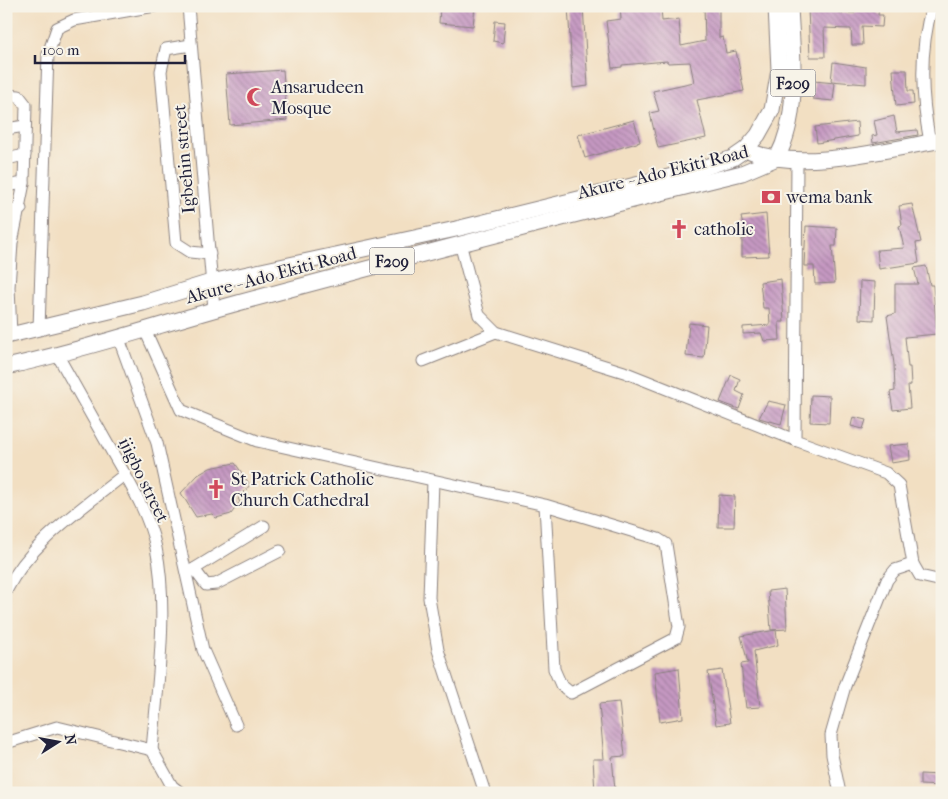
<svg xmlns="http://www.w3.org/2000/svg" width="948" height="799" font-family="'IM FELL French Canon',serif">
	<defs>
		<pattern id="building-back-hatch" width="6" height="6" patternUnits="userSpaceOnUse" patternTransform="scale(1.25)"><rect width="6" height="6" fill="#c699c2"/><path d="M-1 5l2 2M0 0l6 6M5-1l2 2" fill="none" stroke="#a07c9f"/></pattern>
	</defs>
	<rect width="100%" height="100%" fill="#f7f3e8"/>
	<filter id="ink" filterUnits="userSpaceOnUse"><feTurbulence type="fractalNoise" baseFrequency=".02" numOctaves="2"/><feDisplacementMap in="SourceGraphic" scale="10" xChannelSelector="R" yChannelSelector="G"/><feConvolveMatrix kernelMatrix="1 2 1 2 8 2 1 2 1" color-interpolation-filters="sRGB"/></filter>
	<filter id="wash" filterUnits="userSpaceOnUse"><feTurbulence type="fractalNoise" baseFrequency=".0096" numOctaves="4" result="noise"/><feDisplacementMap in="SourceGraphic" scale="20" xChannelSelector="R" yChannelSelector="G"/><feGaussianBlur stdDeviation="1.12" result="paint"/><feColorMatrix in="noise" values="0 0 0 0 0 0 0 0 0 0 0 0 0 0 0 0 0 1.4 0 .05"/><feComposite in="paint" operator="in"/></filter>
	<g filter="url(#wash)">
		<rect width="100%" height="100%" fill="#f2dfc2"/>
		<g id="blocks">
			<g fill="url(#building-back-hatch)">
				<path d="M440 6H475L473 26 439 23Z"/>
				<path d="M568 6H583L588 86 573 88Z"/>
				<path d="M620 6H661L662 21 679 19 681 46 705 41 704 6H719V38L723 37 726 53 736 51 744 91 697 100 706 138 658 148 650 113 659 111 653 91 694 82 690 62 668 63 667 61 622 65V67L612 68 606 21 621 19Z"/>
				<path d="M825 6 840 7V13H855V6H879L878 15H883L882 27 862 26 863 45H852L851 29 824 28 825 57H810L808 8Z"/>
				<path d="M495 21 505 22 503 43 493 41Z"/>
				<path d="M833 62 866 67V84L831 81Z"/>
				<path d="M283 70 287 120 230 125 226 74Z"/>
				<path d="M893 70H907L908 91H913L914 104 896 106Z"/>
				<path d="M814 81 835 83 833 101 813 99Z"/>
				<path d="M894 116 897 132 917 130 918 135 873 143 872 136 877 135 874 121Z"/>
				<path d="M634 120 640 142 585 158 578 135Z"/>
				<path d="M857 122 858 136 817 143 815 127Z"/>
				<path d="M912 204 921 242 916 243 919 263 879 269 877 250 904 248 899 226 902 225 899 206Z"/>
				<path d="M766 214 769 256 742 257V239H746L741 217Z"/>
				<path d="M806 226 837 228 836 246H832L835 283 815 284 814 266H804Z"/>
				<path d="M926 266 930 285H933L937 334 905 337 908 367H910L911 385H908L910 408 893 410 890 392 895 391 894 364 887 316 895 314V284H918L914 268Z"/>
				<path d="M781 279 784 322H779L780 340 764 341 761 333 743 334V327L770 325 769 308H763L760 282Z"/>
				<path d="M860 281 875 282 874 320 859 319Z"/>
				<path d="M689 323 707 325 704 358 686 356Z"/>
				<path d="M731 375 740 379 736 391 744 395 739 409 720 402Z"/>
				<path d="M811 395 830 396 829 423 810 422Z"/>
				<path d="M768 401 786 405 781 424 759 418Z"/>
				<path d="M853 417 866 420 863 429 851 426Z"/>
				<path d="M909 444 910 460 891 463 888 446Z"/>
				<path d="M235 463 250 485 238 499 240 502 231 514 216 518 212 514 196 517 181 493 198 475 210 468Z"/>
				<path d="M719 495 735 496 734 527H718Z"/>
				<path d="M785 589 787 629 771 630 768 591Z"/>
				<path d="M776 630 778 645 754 651 760 707 746 708 741 664 748 663 741 636Z"/>
				<path d="M679 668 683 718 660 722 655 672Z"/>
				<path d="M722 670 730 723 716 725 708 672Z"/>
				<path d="M619 702 625 756 612 757 615 790 595 792 593 759H604L599 704Z"/>
				<path d="M920 774 942 775V786L920 785Z"/>
			</g>
		</g>
	</g>
	<g filter="url(#ink)">
		<use href="#blocks" fill-opacity="0" stroke="#8a807e" stroke-width="1"/>
		<g fill="none" stroke-linecap="round" stroke-linejoin="round">
			<g stroke="#8a807e" stroke-width="13">
				<g id="minor">
					<path d="M188 6 214 309"/>
					<path d="M191 45 166 49 161 71 176 243 190 252 210 254"/>
					<path d="M6 95 19 96 26 105 24 183 12 243 9 287 11 335"/>
					<path d="M6 129 25 126"/>
					<path d="M930 142C921 96 919 52 932 6"/>
					<path d="M6 159 25 155"/>
					<path d="M797 159 795 440 886 473 899 485 913 564 920 576 942 581"/>
					<path d="M6 186 24 183"/>
					<path d="M6 212 21 209"/>
					<path d="M460 243 479 315 496 332 624 372 795 440"/>
					<path d="M39 329 48 54 57 28 74 20 155 6"/>
					<path d="M145 330 181 410 257 441 545 505 658 539 666 544 679 627 676 638 571 693 561 685 554 669 545 505"/>
					<path d="M119 339 157 443 203 650 236 725"/>
					<path d="M58 356C76 388 94 420 112 452 129 482 149 514 156 548 169 607 157 690 152 750"/>
					<path d="M423 361 496 332"/>
					<path d="M433 481 429 598 438 650 485 793"/>
					<path d="M194 569 206 585 216 584 280 551"/>
					<path d="M189 572 264 526"/>
					<path d="M6 591C31 541 83 508 125 474"/>
					<path d="M6 743 57 727 152 750 172 786 181 793"/>
					<path d="M840 793 832 755 831 735 845 686 887 580 895 570 913 564"/>
				</g>
			</g>
			<g stroke="#8a807e" stroke-width="17">
				<g id="major">
					<path d="M746 149C793 174 890 149 942 140"/>
					<path d="M777 158C801 112 792 56 790 6"/>
					<path d="M6 336 143 303 211 282 456 229 693 171 733 158 746 149 758 135 772 110 779 70 776 6"/>
					<path d="M6 367C85 350 161 324 238 303 406 258 574 214 742 173L777 158"/>
				</g>
			</g>
			<use href="#minor" stroke="#fff" stroke-width="11"/>
			<use href="#major" stroke="#fff" stroke-width="15"/>
		</g>
	</g>
	<defs>
		<g id="mosque-bare" transform="scale(1.5)"><path d="M3.5-4.9A6 6 0 1 0 3.5 4.9A5 5 0 1 1 3.5-4.9Z" fill="#d1495b" stroke="#f7f3e8" stroke-width="2.5" paint-order="stroke"/></g>
		<g id="bank-bare" transform="scale(1.5)"><path d="M-6-4H6V4H-6ZM0-2.3a2.3 2.3 0 1 0 0 4.6a2.3 2.3 0 1 0 0-4.6Z" fill="#d1495b" stroke="#f7f3e8" stroke-width="2.5" paint-order="stroke"/></g>
		<g id="church-bare" transform="scale(1.5)"><path d="M-1.2-6h2.4v3.5h3.3v2.4h-3.3V6h-2.4V-.1h-3.3v-2.4h3.3Z" fill="#d1495b" stroke="#f7f3e8" stroke-width="2.5" paint-order="stroke"/></g>
	</defs>
	<g fill-rule="evenodd">
		<use href="#mosque-bare" x="256" y="97"/>
		<use href="#bank-bare" x="771" y="197"/>
		<use href="#church-bare" x="679" y="229"/>
		<use href="#church-bare" x="216" y="489"/>
	</g>
	<g text-anchor="middle" stroke-width="4" stroke-linejoin="round" paint-order="stroke">
		<g fill="#f7f3e8" stroke="#62616f" stroke-width="1">
			<rect x="770.5" y="69.5" width="45" height="27" rx="4"/>
			<rect x="369.5" y="247.5" width="45" height="27" rx="4"/>
		</g>
		<g font-size="16" font-weight="bold" fill="#22223b">
			<text x="793" y="89">F209</text>
			<text x="392" y="267">F209</text>
		</g>
		<g font-size="18" fill="#22223b" stroke="#f7f3e8" text-anchor="start">
			<text x="271" y="93">Ansarudeen<tspan x="271" dy="21">Mosque</tspan></text>
			<text x="786" y="203">wema bank</text>
			<text x="694" y="235">catholic</text>
			<text x="231" y="485">St Patrick Catholic<tspan x="231" dy="21">Church Cathedral</tspan></text>
		</g>
		<g font-size="18" fill="#22223b" stroke="#f7f3e8">
			<text transform="translate(184 159) rotate(-95)" y="6">Igbehin street</text>
			<text transform="translate(663 172) rotate(-14)" y="6">Akure - Ado Ekiti Road</text>
			<text transform="translate(271 275) rotate(-15)" y="6">Akure - Ado Ekiti Road</text>
			<text transform="translate(144 480) rotate(64)" y="6">ijigbo street</text>
		</g>
	</g>
	<rect width="948" height="799" fill="none" stroke="#f7f3e8" stroke-width="25"/>
	<g transform="translate(58 742) rotate(79)" stroke="#f7f3e8" stroke-width="4" paint-order="stroke">
	<path d="M0-4L9 19L0 12L-9 19Z" fill="#22223b"/>
	<text y="-8" font-size="14" font-weight="bold" text-anchor="middle" fill="#22223b">N</text>
	</g>
	<path d="M35 55v8h150v-8" fill="none" stroke="#22223b" stroke-width="2.5"/>
	<text x="42" y="55" font-size="15" fill="#22223b" stroke="#f7f3e8" stroke-width="4" paint-order="stroke">100 m</text>
</svg>
